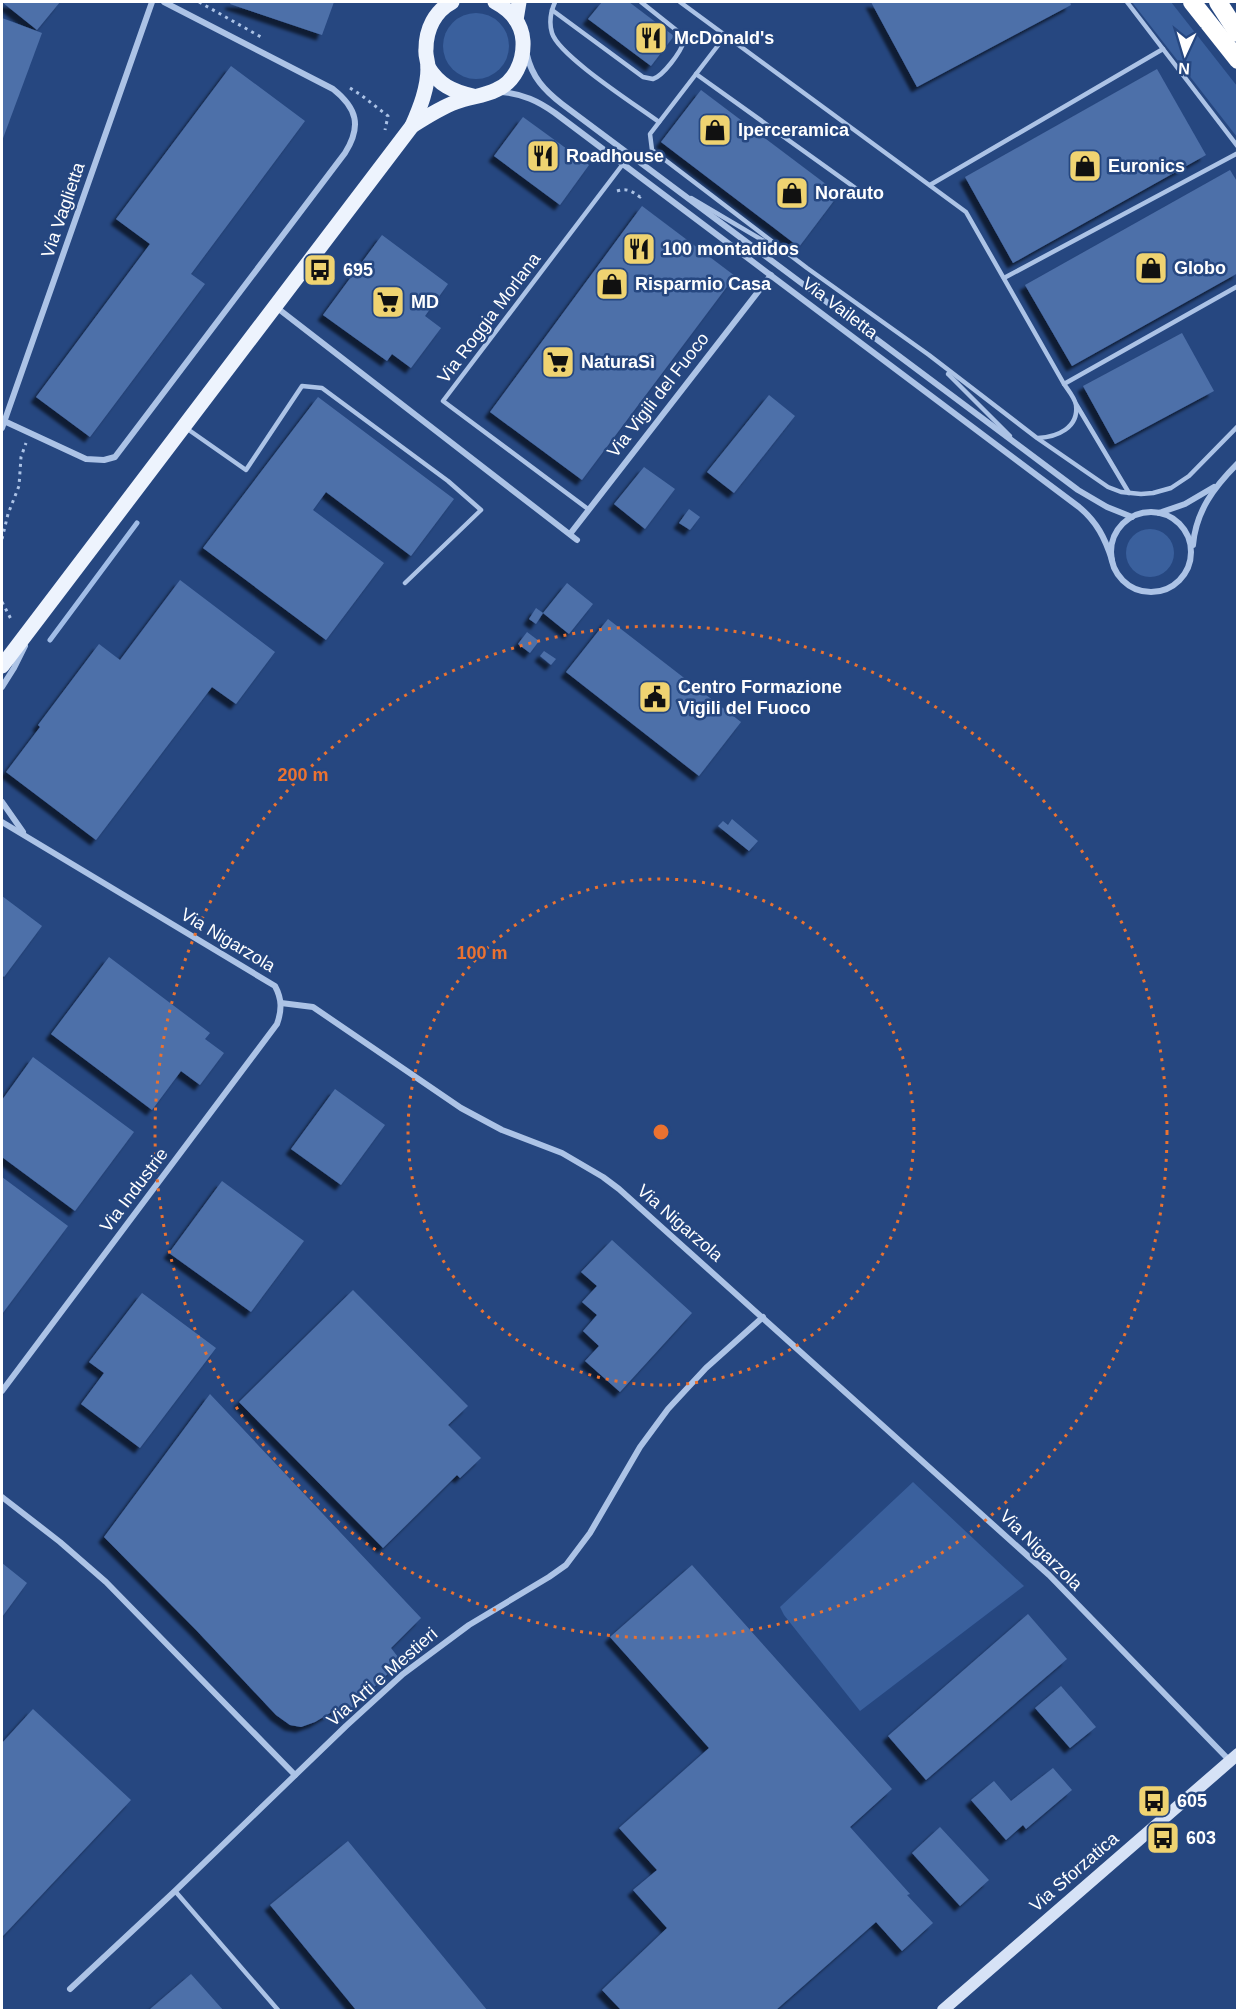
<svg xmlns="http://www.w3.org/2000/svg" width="1239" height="2012" font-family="Arial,sans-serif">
	<defs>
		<filter id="shadow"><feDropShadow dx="-5.5" dy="5.5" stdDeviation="1.5" flood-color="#0009"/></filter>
	</defs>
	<rect width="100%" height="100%" fill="#264780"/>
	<g fill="#3a609d">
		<path d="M1132 2H1171L1237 86V137Z"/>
		<circle cx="476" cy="46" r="33"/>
		<circle cx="1150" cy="553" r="24"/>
		<path d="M913 1482 1024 1586 860 1711 784 1615 780 1607Z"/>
	</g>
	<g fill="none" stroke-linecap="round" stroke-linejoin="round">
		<path stroke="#a1bde7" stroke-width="5" d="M50 640 137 523"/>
	</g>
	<g fill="#4e70a9" filter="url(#shadow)">
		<path d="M2 2H60L37 30Z"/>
		<path d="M231 2H334L322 35 230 4Z"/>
		<path d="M602 2H629L674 36 651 66 588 19Z"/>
		<path d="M871 2H1070L1071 5 917 87Z"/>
		<path d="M2 18 42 33 2 141Z"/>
		<path d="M231 66 305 121 191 274 205 284 90 437 36 397 150 244 116 219Z"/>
		<path d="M1157 69 1206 155 1013 263 965 177Z"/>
		<path d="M701 90 839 194 799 247 661 142Z"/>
		<path d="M523 117 589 165 560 205 494 156Z"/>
		<path d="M1230 170 1238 183V273L1072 366 1025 285Z"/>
		<path d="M642 206 735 276 582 480 490 412Z"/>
		<path d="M382 235 448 284 425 316 441 328 411 368 392 354 387 361 323 315Z"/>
		<path d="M1182 333 1214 391 1115 444 1083 386Z"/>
		<path d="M769 395 795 416 734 493 707 472Z"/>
		<path d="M318 397 454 499 411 556 326 492 313 510 384 563 326 640 203 548Z"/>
		<path d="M644 467 675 489 645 529 614 504Z"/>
		<path d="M689 509 700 517 690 530 679 523Z"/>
		<path d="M180 580 275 652 236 704 212 687 96 840 6 772 40 727 38 725 99 644 120 660Z"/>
		<path d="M567 583 593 604 569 634 543 613Z"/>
		<path d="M536 608 543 613 536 624 529 619Z"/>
		<path d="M608 619 741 722 699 776 566 672Z"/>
		<path d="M527 632 539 641 530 653 518 644Z"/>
		<path d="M544 651 556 659 551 665 540 656Z"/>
		<path d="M732 819 758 841 749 851 718 826 723 821 728 825Z"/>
		<path d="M2 896 42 926 4 977 2 975Z"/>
		<path d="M109 957 210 1033 205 1039 224 1053 200 1085 181 1071 152 1110 51 1034Z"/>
		<path d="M33 1057 134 1132 75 1211 2 1157V1100Z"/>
		<path d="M335 1089 385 1125 341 1185 291 1149Z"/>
		<path d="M2 1177 68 1226 2 1314Z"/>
		<path d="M222 1181 304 1241 251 1312 169 1253Z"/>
		<path d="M612 1240 692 1313 620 1392 585 1361 599 1346 583 1331 597 1315 582 1302 597 1286 581 1272Z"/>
		<path d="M353 1290 468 1406 448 1425 481 1458 460 1478 457 1475 383 1548 239 1402Z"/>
		<path d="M142 1293 216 1348 140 1448 81 1404 104 1373 89 1362Z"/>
		<path d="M210 1394 421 1618 391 1648 401 1661 342 1718 334 1707 330 1713 315 1722 301 1727 290 1725 276 1715 197 1631 104 1537Z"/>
		<path d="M2 1563 27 1583 2 1617Z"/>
		<path d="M692 1565 892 1789 850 1827 910 1894 907 1895 933 1923 902 1951 876 1922 776 2010H621L602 1990 667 1928 633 1890 657 1870 619 1828 709 1748 610 1637Z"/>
		<path d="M1028 1614 1067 1659 926 1780 888 1736Z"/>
		<path d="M1061 1686 1096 1727 1070 1748 1035 1708Z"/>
		<path d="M33 1709 131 1800 2 1937V1743Z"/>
		<path d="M1053 1768 1072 1790 1026 1829 1023 1825 1006 1840 971 1800 994 1781 1011 1801Z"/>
		<path d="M940 1827 989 1880 960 1906 912 1853Z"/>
		<path d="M348 1841 487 2010H356L270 1905Z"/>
		<path d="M191 1974 223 2010H149Z"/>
	</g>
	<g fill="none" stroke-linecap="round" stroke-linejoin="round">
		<g stroke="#acc3e6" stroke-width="3" stroke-dasharray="3 4.5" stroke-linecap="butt">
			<path d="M199 2 261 37"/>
			<path d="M350 88 361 95 388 116 385 130"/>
			<path d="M617 191C627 188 632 191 640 197L642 193"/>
			<path d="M2 539 8 514 19 486 21 457 26 443"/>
			<path d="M2 602 12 621"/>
		</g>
		<g stroke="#acc3e6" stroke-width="4.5">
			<path d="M555 2C551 11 549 23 552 33 559 56 636 105 659 122"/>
			<path d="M680 2 966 212 1064 384 1238 286"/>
			<path d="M1127 2 1238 147"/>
			<path d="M552 10 643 77 653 79C663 76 681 52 684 41L680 33 641 2"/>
			<path d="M726 35 650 134 652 150 807 268 929 355 1037 438 1108 487 1121 492 1141 494 1153 493 1171 488 1189 476 1238 426"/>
			<path d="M696 74 861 192"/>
			<path d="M930 185 1163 49"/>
			<path d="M691 198 779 250"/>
			<path d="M1004 278 1238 153"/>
			<path d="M948 374 1010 436"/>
			<path d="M1076 404 1129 493"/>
			<path d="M186 428 246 470 302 386 322 388 448 481 481 510 405 583"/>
			<path d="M1038 438C1057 437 1079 428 1076 405 1075 398 1068 390 1064 384"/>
			<path d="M588 509 443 401 623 164"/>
			<path d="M175 1891 278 2010"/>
		</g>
		<g stroke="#acc3e6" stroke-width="6">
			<path d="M527 55C532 77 544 90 562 104L1078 490 1107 507 1132 517"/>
			<path d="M502 92C523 94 538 101 555 113L1079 507C1097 522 1105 538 1112 560"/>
			<path d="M276 307 577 540"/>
			<path d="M4 421 86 459 104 460 115 457 345 153C362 126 357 108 333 89L164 2"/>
			<path d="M2 428 152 2"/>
			<circle cx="1151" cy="552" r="40"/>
			<path d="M1159 513 1185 504 1214 487"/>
			<path d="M570 534 771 275"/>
			<path d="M1193 545C1196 511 1214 487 1238 463"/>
			<path d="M2 687 14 668 25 646"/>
			<path d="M2 802 23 832"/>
			<path d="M2 822 275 986C282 999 282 1010 277 1024L2 1391"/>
			<path d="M281 1003 313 1007 461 1108 502 1130 562 1153 603 1177 619 1189 1049 1575 1230 1761"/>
			<path d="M2 1497 60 1542 106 1582 295 1775"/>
			<path d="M70 1989 175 1891 346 1726 403 1674 469 1625 549 1577 566 1565 590 1533 640 1447 668 1409 706 1368 763 1317"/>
		</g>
		<path stroke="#d6e2f6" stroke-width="12" d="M943 2010 1238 1754"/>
		<g stroke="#edf3fd" stroke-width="15">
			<path d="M516 20 519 2"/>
			<path d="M428 67C439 85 452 91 473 96"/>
			<path d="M412 126C426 117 440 108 456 102 469 97 484 96 496 90 515 82 524 61 523 41 522 23 510 10 495 2"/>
			<path d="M2 666 412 126C420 108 428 88 428 67 428 61 425 55 426 49 426 29 435 11 452 2"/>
		</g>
		<g stroke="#fff" stroke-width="18">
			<path d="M1192 2 1238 60"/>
			<path d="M1218 2 1238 33"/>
		</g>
	</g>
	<g fill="none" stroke="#eb7230" stroke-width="3" stroke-dasharray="3 6">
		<circle cx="661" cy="1132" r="253"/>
		<circle cx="661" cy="1132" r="506"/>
	</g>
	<defs>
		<g id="restaurant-square" transform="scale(1.725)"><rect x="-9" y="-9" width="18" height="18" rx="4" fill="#efd371" stroke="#264780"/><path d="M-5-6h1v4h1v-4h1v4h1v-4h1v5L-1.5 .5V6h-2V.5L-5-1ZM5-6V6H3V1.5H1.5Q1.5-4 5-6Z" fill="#111"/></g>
		<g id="shop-square" transform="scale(1.725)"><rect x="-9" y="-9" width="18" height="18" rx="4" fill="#efd371" stroke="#264780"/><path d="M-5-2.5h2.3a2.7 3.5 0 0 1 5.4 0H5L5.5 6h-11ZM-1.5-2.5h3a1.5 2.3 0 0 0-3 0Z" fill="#111"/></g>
		<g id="bus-square" transform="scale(1.725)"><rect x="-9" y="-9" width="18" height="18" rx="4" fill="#efd371" stroke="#264780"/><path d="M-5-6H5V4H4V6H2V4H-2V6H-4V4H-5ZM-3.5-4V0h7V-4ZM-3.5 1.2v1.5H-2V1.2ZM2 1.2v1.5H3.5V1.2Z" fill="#111"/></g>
		<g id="supermarket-square" transform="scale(1.725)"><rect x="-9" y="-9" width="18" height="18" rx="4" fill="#efd371" stroke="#264780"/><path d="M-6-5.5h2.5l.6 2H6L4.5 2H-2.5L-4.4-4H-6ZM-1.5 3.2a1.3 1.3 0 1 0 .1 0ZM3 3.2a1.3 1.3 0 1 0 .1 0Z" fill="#111"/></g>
		<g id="civic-square" transform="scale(1.725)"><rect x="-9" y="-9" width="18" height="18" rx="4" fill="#efd371" stroke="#264780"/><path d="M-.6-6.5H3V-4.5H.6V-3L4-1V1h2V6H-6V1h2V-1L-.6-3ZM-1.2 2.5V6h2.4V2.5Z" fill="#111"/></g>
	</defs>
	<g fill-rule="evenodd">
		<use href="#restaurant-square" x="651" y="38"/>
		<use href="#shop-square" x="715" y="130"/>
		<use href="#restaurant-square" x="543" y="156"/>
		<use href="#shop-square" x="1085" y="166"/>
		<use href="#shop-square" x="792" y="193"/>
		<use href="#restaurant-square" x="639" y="249"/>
		<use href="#shop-square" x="1151" y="268"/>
		<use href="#bus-square" x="320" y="270"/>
		<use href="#shop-square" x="612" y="284"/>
		<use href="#supermarket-square" x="388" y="302"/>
		<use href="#supermarket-square" x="558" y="362"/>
		<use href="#civic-square" x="655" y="697"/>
		<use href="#bus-square" x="1154" y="1801"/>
		<use href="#bus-square" x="1163" y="1838"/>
	</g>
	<g text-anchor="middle" stroke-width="5" stroke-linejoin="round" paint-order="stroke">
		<g font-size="18" font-weight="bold" fill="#fff" stroke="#264780" text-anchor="start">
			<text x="674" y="44">McDonald's</text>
			<text x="738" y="136">Iperceramica</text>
			<text x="566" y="162">Roadhouse</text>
			<text x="1108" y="172">Euronics</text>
			<text x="815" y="199">Norauto</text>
			<text x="662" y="255">100 montadidos</text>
			<text x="1174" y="274">Globo</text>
			<text x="343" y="276">695</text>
			<text x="635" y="290">Risparmio Casa</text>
			<text x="411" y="308">MD</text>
			<text x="581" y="368">NaturaSì</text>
			<text x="678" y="693">Centro Formazione<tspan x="678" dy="21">Vigili del Fuoco</tspan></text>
			<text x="1177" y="1807">605</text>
			<text x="1186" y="1844">603</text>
		</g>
		<g font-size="18" fill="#fff" stroke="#264780">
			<text transform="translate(63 210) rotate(-71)" y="6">Via Vaglietta</text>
			<text transform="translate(840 308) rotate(37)" y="6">Via Vailetta</text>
			<text transform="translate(489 318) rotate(-53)" y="6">Via Roggia Morlana</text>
			<text transform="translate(658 395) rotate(-52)" y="6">Via Vigili del Fuoco</text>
			<text transform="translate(228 940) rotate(31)" y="6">Via Nigarzola</text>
			<text transform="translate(134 1190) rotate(-53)" y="6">Via Industrie</text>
			<text transform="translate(680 1223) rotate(41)" y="6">Via Nigarzola</text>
			<text transform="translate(1041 1550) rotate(44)" y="6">Via Nigarzola</text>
			<text transform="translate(382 1677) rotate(-41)" y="6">Via Arti e Mestieri</text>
			<text transform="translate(1074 1872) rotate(-41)" y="6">Via Sforzatica</text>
		</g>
	</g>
	<circle cx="661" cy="1132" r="9" fill="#eb7230" stroke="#264780" stroke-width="3"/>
	<g font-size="18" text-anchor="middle" font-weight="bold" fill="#eb7230" stroke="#264780" stroke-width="5" stroke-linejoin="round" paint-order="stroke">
		<text x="303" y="781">200 m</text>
		<text x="482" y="959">100 m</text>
	</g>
	<rect width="1239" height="2012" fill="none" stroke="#ffffff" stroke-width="6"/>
	<g transform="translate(1185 54) rotate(184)" stroke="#264780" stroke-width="4.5" paint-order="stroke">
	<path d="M0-4.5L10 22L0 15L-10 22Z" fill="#ffffff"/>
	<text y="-9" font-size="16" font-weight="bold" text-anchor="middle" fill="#ffffff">N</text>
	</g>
</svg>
